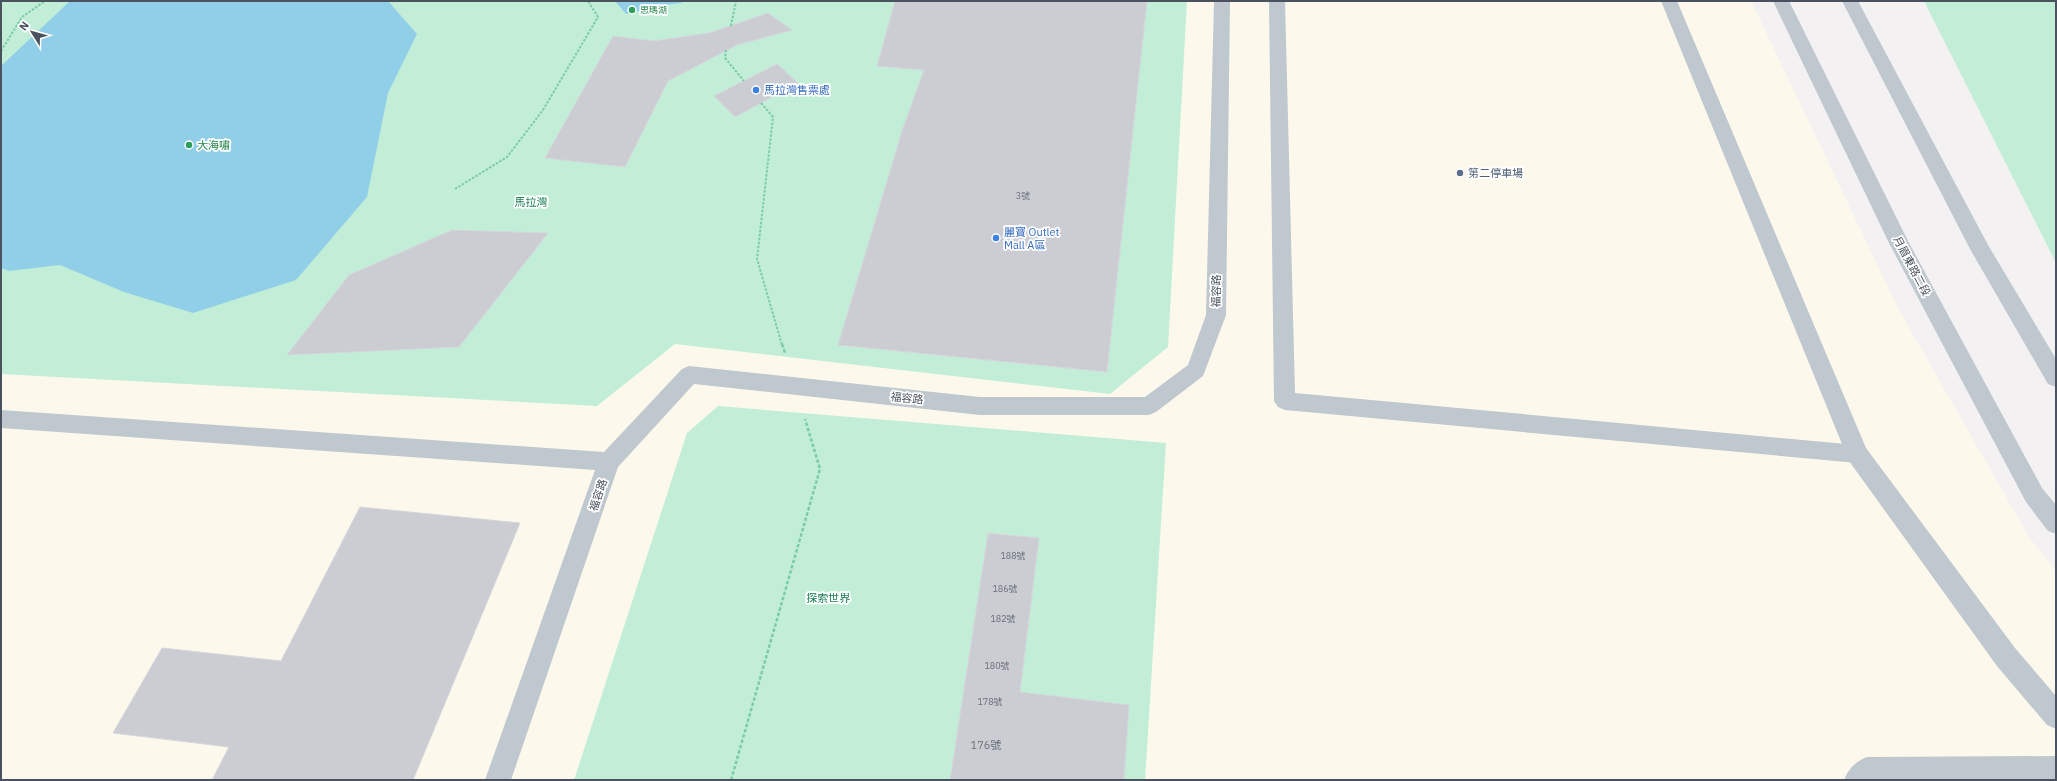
<svg xmlns="http://www.w3.org/2000/svg" width="2057" height="781" font-family="'IBM Plex Sans','Noto Sans TC',sans-serif">
	<rect width="100%" height="100%" fill="#f3f1f1"/>
	<path fill="#fcf9ec" d="M1 1H1751L1899 310 2029 537 2056 571V780H1Z"/>
	<g fill="#c2eed7">
		<path d="M1 1H1187L1168 347 1110 394 675 344 597 406 1 374Z"/>
		<path d="M1924 1H2056V263Z"/>
		<path d="M718 406 1166 443 1145 780H574L687 433Z"/>
	</g>
	<g fill="#91cfe9">
		<path d="M70 1H388L417 34 388 93 367 197 296 280 193 313 124 292 60 265 9 271 1 268V66Z"/>
		<path d="M615 1H683L681 3 657 6 626 14Z"/>
	</g>
	<g fill="#cbcdd3" stroke="#d5d7dc">
		<path d="M895 1H1147L1107 372 838 345 902 131 924 70 877 66Z"/>
		<path d="M768 13 792 30 737 45 668 81 625 167 545 158 613 36 654 41 709 33Z"/>
		<path d="M777 64 798 83 735 117 714 96Z"/>
		<path d="M452 230 548 233 459 347 287 355 349 275Z"/>
		<path d="M360 507 520 523 413 780H212L229 747 113 733 162 648 281 661Z"/>
		<path d="M988 533 1039 538 1020 692 1129 705 1124 780H950Z"/>
	</g>
	<g fill="none" stroke-linecap="round" stroke-linejoin="round">
		<g stroke="#7bcbaa" stroke-width="2" stroke-dasharray="2.5 1.5" stroke-linecap="butt">
			<path d="M731 26 736 1"/>
			<path d="M726 50 725 58 744 81"/>
			<path d="M1 51 22 17 45 1"/>
			<path d="M761 103 773 117 757 259 782 345"/>
			<path d="M455 189 507 157 543 110 598 17 588 1"/>
		</g>
		<g stroke="#7bcbaa" stroke-width="2.5" stroke-dasharray="3.5 2" stroke-linecap="butt">
			<path d="M782 344 785 353"/>
			<path d="M731 780 820 469 805 419"/>
		</g>
		<g fill="#bfc7cf" fill-rule="evenodd">
			<path d="M1214 1H1230L1226 315 1203 376 1156 412 1149 415H980L694 384 618 467 511 780H485L595 470 1 428V410L604 452 682 369 689 366 980 397H1145L1188 365 1206 315Z"/>
			<path d="M1269 1H1285L1295 393 1857 445 1865 447 1868 454 1865 461 1857 463 1285 410 1278 407 1274 401Z"/>
			<path d="M2056 756V780H1844C1849 768 1855 762 1867 757Z"/>
		</g>
		<g fill="#bfc7cf" fill-rule="evenodd">
			<path d="M1661 1H1677L1866 448 2015 648 2056 696V729L2047 725 1997 666 1849 461Z"/>
			<path d="M1773 1H1789L1909 243 2042 488 2056 505V534L2048 531 2026 502 1889 243Z"/>
			<path d="M1842 1H1858L1988 245 2056 359V387L2048 384 1970 249Z"/>
		</g>
	</g>
	<g fill="#2e9e5b" stroke="#fff" stroke-width="1.5">
		<circle cx="632" cy="10" r="4"/>
		<circle cx="189" cy="145" r="4"/>
	</g>
	<g fill="#3f7fe0" stroke="#fff" stroke-width="1.5">
		<circle cx="756" cy="90" r="4"/>
		<circle cx="996" cy="238" r="4"/>
	</g>
	<circle fill="#5c6f8a" stroke="#fff" stroke-width="1.5" cx="1460" cy="173" r="4"/>
	<g text-anchor="middle" stroke-width="3.5" stroke-linejoin="round" paint-order="stroke">
		<g font-size="9" fill="#27864d" stroke="#fff" text-anchor="start">
			<text x="640" y="13">思瑪湖</text>
		</g>
		<g font-size="9" fill="#6a717b">
			<text x="1023" y="199">3號</text>
			<text x="1013" y="559">188號</text>
			<text x="1005" y="592">186號</text>
			<text x="1003" y="622">182號</text>
			<text x="997" y="669">180號</text>
			<text x="990" y="705">178號</text>
		</g>
		<g font-size="11" fill="#366cbe" stroke="#fff" text-anchor="start">
			<text x="764" y="94">馬拉灣售票處</text>
			<text x="1004" y="236">麗寶 Outlet<tspan x="1004" dy="13">Mall A區</tspan></text>
		</g>
		<g font-size="11" fill="#27864d" stroke="#fff" text-anchor="start">
			<text x="197" y="149">大海嘯</text>
		</g>
		<g font-size="11" fill="#4e5e75" stroke="#fff" text-anchor="start">
			<text x="1468" y="177">第二停車場</text>
		</g>
		<g font-size="11" fill="#1c7d54" stroke="#fff">
			<text x="531" y="206">馬拉灣</text>
			<text x="828" y="602">探索世界</text>
		</g>
		<g font-size="11" fill="#49525e" stroke="#fff">
			<text transform="translate(1912 266) rotate(62)" y="4">月眉東路二段</text>
			<text transform="translate(1216 291) rotate(-89)" y="4">福容路</text>
			<text transform="translate(907 398) rotate(6)" y="4">福容路</text>
			<text transform="translate(598 495) rotate(-71)" y="4">福容路</text>
		</g>
		<g font-size="11" fill="#6a717b">
			<text x="986" y="749">176號</text>
		</g>
	</g>
	<rect width="2057" height="781" fill="none" stroke="#49525e" stroke-width="4"/>
	<g transform="translate(32 32) rotate(307)" stroke="#ffffff" stroke-width="3" paint-order="stroke">
	<path d="M0-3L7 15L0 10L-7 15Z" fill="#49525e"/>
	<text y="-6" font-size="11" font-weight="bold" text-anchor="middle" fill="#49525e">N</text>
	</g>
</svg>
